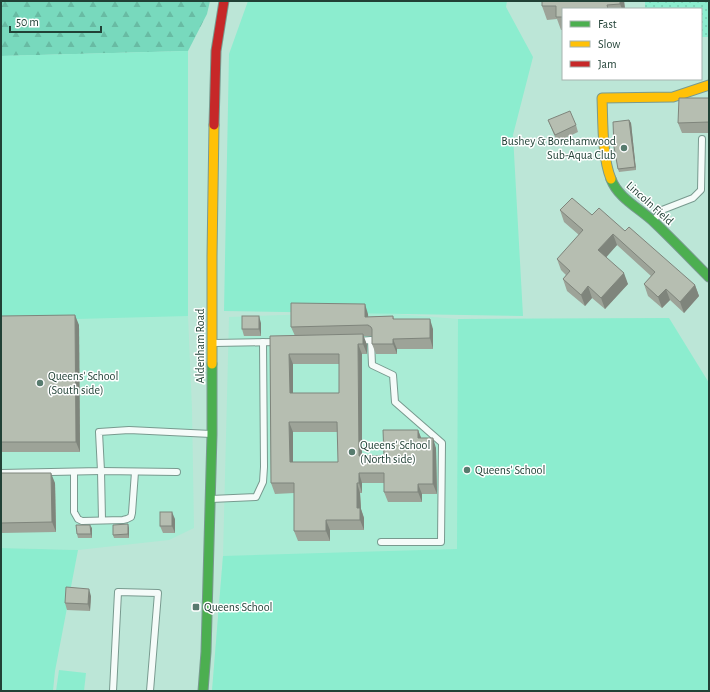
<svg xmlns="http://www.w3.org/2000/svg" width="710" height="692" font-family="'Alegreya Sans',sans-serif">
	<defs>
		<pattern id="grass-dots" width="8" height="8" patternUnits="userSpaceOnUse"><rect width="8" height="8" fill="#8cedcf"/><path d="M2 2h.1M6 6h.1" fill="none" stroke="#78ccb2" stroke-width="1.8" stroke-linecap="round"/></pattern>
		<pattern id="forest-firs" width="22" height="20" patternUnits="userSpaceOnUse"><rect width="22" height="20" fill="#78d9bd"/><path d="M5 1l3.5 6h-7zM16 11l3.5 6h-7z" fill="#68bba3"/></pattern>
	</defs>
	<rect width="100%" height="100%" fill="#bce6d7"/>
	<g fill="#a9ecd5">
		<path d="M188 51V316L192 409 194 528 169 540 78 550 1 548V56Z"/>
		<path d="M371 312 458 319 669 318 709 383V691H212L223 556 229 317Z"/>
	</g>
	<path fill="url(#grass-dots)" d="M645 1H709V37H701V9H645Z"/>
	<path fill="url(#forest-firs)" d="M1 1H210L207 14 188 51 1 56Z"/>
	<g fill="#8cedcf">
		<path d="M248 1H507L506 7 533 57 513 135 523 316 224 311 229 54Z"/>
		<path d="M188 51V316L1 321V56Z"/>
		<path d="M669 318 709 383V691H212L223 556 457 549 458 319Z"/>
		<path d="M1 548 78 550 55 671 53 691H1Z"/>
		<path d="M59 670 86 673 84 691H56Z"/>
	</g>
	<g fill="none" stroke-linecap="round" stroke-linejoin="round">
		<g stroke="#789a8f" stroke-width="8">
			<g id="lane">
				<path d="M654 220 662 210 693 198 701 190 702 139"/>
				<path d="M358 341 371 340 372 365 393 375 395 402 442 443 441 542H381"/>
				<path d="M214 343 278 342"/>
				<path d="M74 472V512L78 519 82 521 123 520 127 519 131 517 132 513 135 472"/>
				<path d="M1 473 101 471 99 432 129 430 211 434"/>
				<path d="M211 499 256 497 263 482 264 467 263 342"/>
				<path d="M102 520 101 471 177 472"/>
				<path d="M113 691 118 592 158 593 150 691"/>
			</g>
		</g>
		<g stroke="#789a8f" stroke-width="11">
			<g id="fast">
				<path d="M611 179C618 198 639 208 654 222 673 240 691 259 709 277"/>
				<path d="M203 691 206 652 212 434V364"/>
			</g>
		</g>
		<g stroke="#789a8f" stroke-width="11">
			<g id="slow">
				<path d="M611 179C602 157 603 122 602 98L673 97 709 85"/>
				<path d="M212 364V256L214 125"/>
			</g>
		</g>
		<g stroke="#789a8f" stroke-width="11">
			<path id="jam" d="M214 125 216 51 224 1"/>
		</g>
		<use href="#lane" stroke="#f5fbf9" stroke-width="6"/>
		<use href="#fast" stroke="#4caf50" stroke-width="9"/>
		<use href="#slow" stroke="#ffc107" stroke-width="9"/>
		<use href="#jam" stroke="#c62828" stroke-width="9"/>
	</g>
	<g fill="#9da398" fill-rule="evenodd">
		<path d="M542 1H624L625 9H563V30H561L557 19 547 20 542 6Z"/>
		<path d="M621 79H658V80Z"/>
		<path d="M709 98V133H682L678 123Z"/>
		<path d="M548 120 576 125 578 132 557 142Z"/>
		<path d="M629 120 631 123 636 170 619 172 618 169Z"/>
		<path d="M560 210 592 215 625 231 695 285 699 296 684 313 670 300 662 308 648 296 644 284 651 276 617 245 606 257 628 284 605 309 592 298 585 306 567 291 563 279 566 275 561 270 557 259 579 235 564 222Z"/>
		<path d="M368 314V317L393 316 394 319 433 329V349H397V354H376L372 344V336H363L367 345V354H362V456H384L418 430 421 438 436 448 437 494H422V502H388L384 492V483H362V493H360L361 509 364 518V530H330V541H298L294 531V493L275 494 271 483 270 336H295L291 327ZM293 364H339V393H293ZM293 432H338V462H293Z"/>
		<path d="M1 316 79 325 80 452H1Z"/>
		<path d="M261 323V336H244L242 329Z"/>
		<path d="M1 473 55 483 56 532 1 533Z"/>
		<path d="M175 519V533H163L160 526Z"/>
		<path d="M92 528V538H78L77 534Z"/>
		<path d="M129 528V538H114L113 535Z"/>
		<path d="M91 596 90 611 67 610 65 603Z"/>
	</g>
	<g fill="#7f857c">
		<path d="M620 1H624L625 9H622L620 4Z"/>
		<path d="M629 120 631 123 636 170 635 167Z"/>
		<path d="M613 234 617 245 602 262 598 250Z"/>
		<path d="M624 273 628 284 605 309 601 298Z"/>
		<path d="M695 285 699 296 684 313 680 302Z"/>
		<path d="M588 286 592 298 585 306 581 295Z"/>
		<path d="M666 289 670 300 662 308 658 297Z"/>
		<path d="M365 304 368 314 369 327 365 317Z"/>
		<path d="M75 315 79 325 80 452 76 442Z"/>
		<path d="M259 316 261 323V336L259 329Z"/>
		<path d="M430 319 433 329V349L430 338Z"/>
		<path d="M363 334 367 345V354L363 344Z"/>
		<path d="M393 339 397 349V354L393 344Z"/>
		<path d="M358 344 362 354V467L359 456Z"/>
		<path d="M289 354 293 364V403L290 393Z"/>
		<path d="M289 422 293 432V473L290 462Z"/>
		<path d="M418 430 422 440 418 438Z"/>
		<path d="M433 438 436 448 437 494 433 484Z"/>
		<path d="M51 473 55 483 56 532 52 522Z"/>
		<path d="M359 473 362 483V493L359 483Z"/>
		<path d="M357 483 360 493 361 509 364 518V530L360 520 357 508Z"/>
		<path d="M418 484 422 494V502L418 492Z"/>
		<path d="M172 512 175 519V533L172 526Z"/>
		<path d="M326 520 330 530V541L326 531Z"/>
		<path d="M128 524 129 528V538L128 534Z"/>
		<path d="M90 525 92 528V538L91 534Z"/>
		<path d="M89 589 91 596 90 611 88 604Z"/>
	</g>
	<g fill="#b6beb1" stroke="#7f857c" fill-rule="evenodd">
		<path d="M542 1H620V4L607 5 608 9H563V17H556V6H542Z"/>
		<path d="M679 98H709V122L678 123Z"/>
		<path d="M570 111 576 125 555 135 548 120Z"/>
		<path d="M629 120 635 167 618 169 614 147 613 122Z"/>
		<path d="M572 198 592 215 599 208 625 231 629 227 695 285 680 302 666 289 658 297 644 284 655 272 613 234 598 250 624 273 601 298 588 286 581 295 563 279 570 271 557 259 583 230 560 210Z"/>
		<path d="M291 303 365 304V317L393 316V319H430V338L393 339V344H372V329L371 327 368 325 291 327Z"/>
		<path d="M75 315 76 442H1V316Z"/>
		<rect x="242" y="316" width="17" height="13"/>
		<path d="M363 334V344H358L359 456H384L383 430H418V438H433V484H418V492H384V473H359V483H357V508H360V520H326V531H294V483H271L270 336ZM289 354H339V393H290ZM289 422H337L338 462H290Z"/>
		<path d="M1 473H51L52 522 1 523Z"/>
		<rect x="160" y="512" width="12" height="14"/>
		<path d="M128 524V534L113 535V525Z"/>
		<path d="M76 525H90L91 534H77Z"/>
		<path d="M66 587 89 589 88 604 65 603Z"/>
	</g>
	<g fill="#577b6e" stroke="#fff" stroke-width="1.5">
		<circle cx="624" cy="148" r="4"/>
		<circle cx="40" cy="383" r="4"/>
		<circle cx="352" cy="452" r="4"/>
		<circle cx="467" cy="470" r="4"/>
		<rect x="192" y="603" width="8" height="8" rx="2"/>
	</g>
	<g text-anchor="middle" stroke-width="3" stroke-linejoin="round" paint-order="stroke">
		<g font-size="12" fill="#214136" stroke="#fff" text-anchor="start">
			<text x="616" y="145" text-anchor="end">Bushey &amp; Borehamwood<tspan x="616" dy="14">Sub-Aqua Club</tspan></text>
			<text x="48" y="380">Queens' School<tspan x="48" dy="14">(South side)</tspan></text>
			<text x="360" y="449">Queens' School<tspan x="360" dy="14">(North side)</tspan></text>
			<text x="475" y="474">Queens' School</text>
			<text x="204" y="611">Queens School</text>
		</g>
		<g font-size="12" fill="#214136" stroke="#fff">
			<text transform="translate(650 203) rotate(42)" y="4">Lincoln Field</text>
			<text transform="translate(200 346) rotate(-90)" y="4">Aldenham Road</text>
		</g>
	</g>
	<rect width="710" height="692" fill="none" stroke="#214136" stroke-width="4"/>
	<rect x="562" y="8" width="140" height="72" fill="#ffffff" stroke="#a6b3af"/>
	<rect x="570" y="21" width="20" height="6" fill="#4caf50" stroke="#a6b3af"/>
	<text x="598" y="28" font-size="12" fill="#214136">Fast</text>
	<rect x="570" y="41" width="20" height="6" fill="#ffc107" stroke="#a6b3af"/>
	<text x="598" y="48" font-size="12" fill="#214136">Slow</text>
	<rect x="570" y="61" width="20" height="6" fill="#c62828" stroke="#a6b3af"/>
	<text x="598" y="68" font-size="12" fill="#214136">Jam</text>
	<path d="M10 26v6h91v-6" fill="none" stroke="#214136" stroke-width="2"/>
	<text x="16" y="26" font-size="12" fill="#214136" stroke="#ffffff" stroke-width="3" paint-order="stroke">50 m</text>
</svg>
